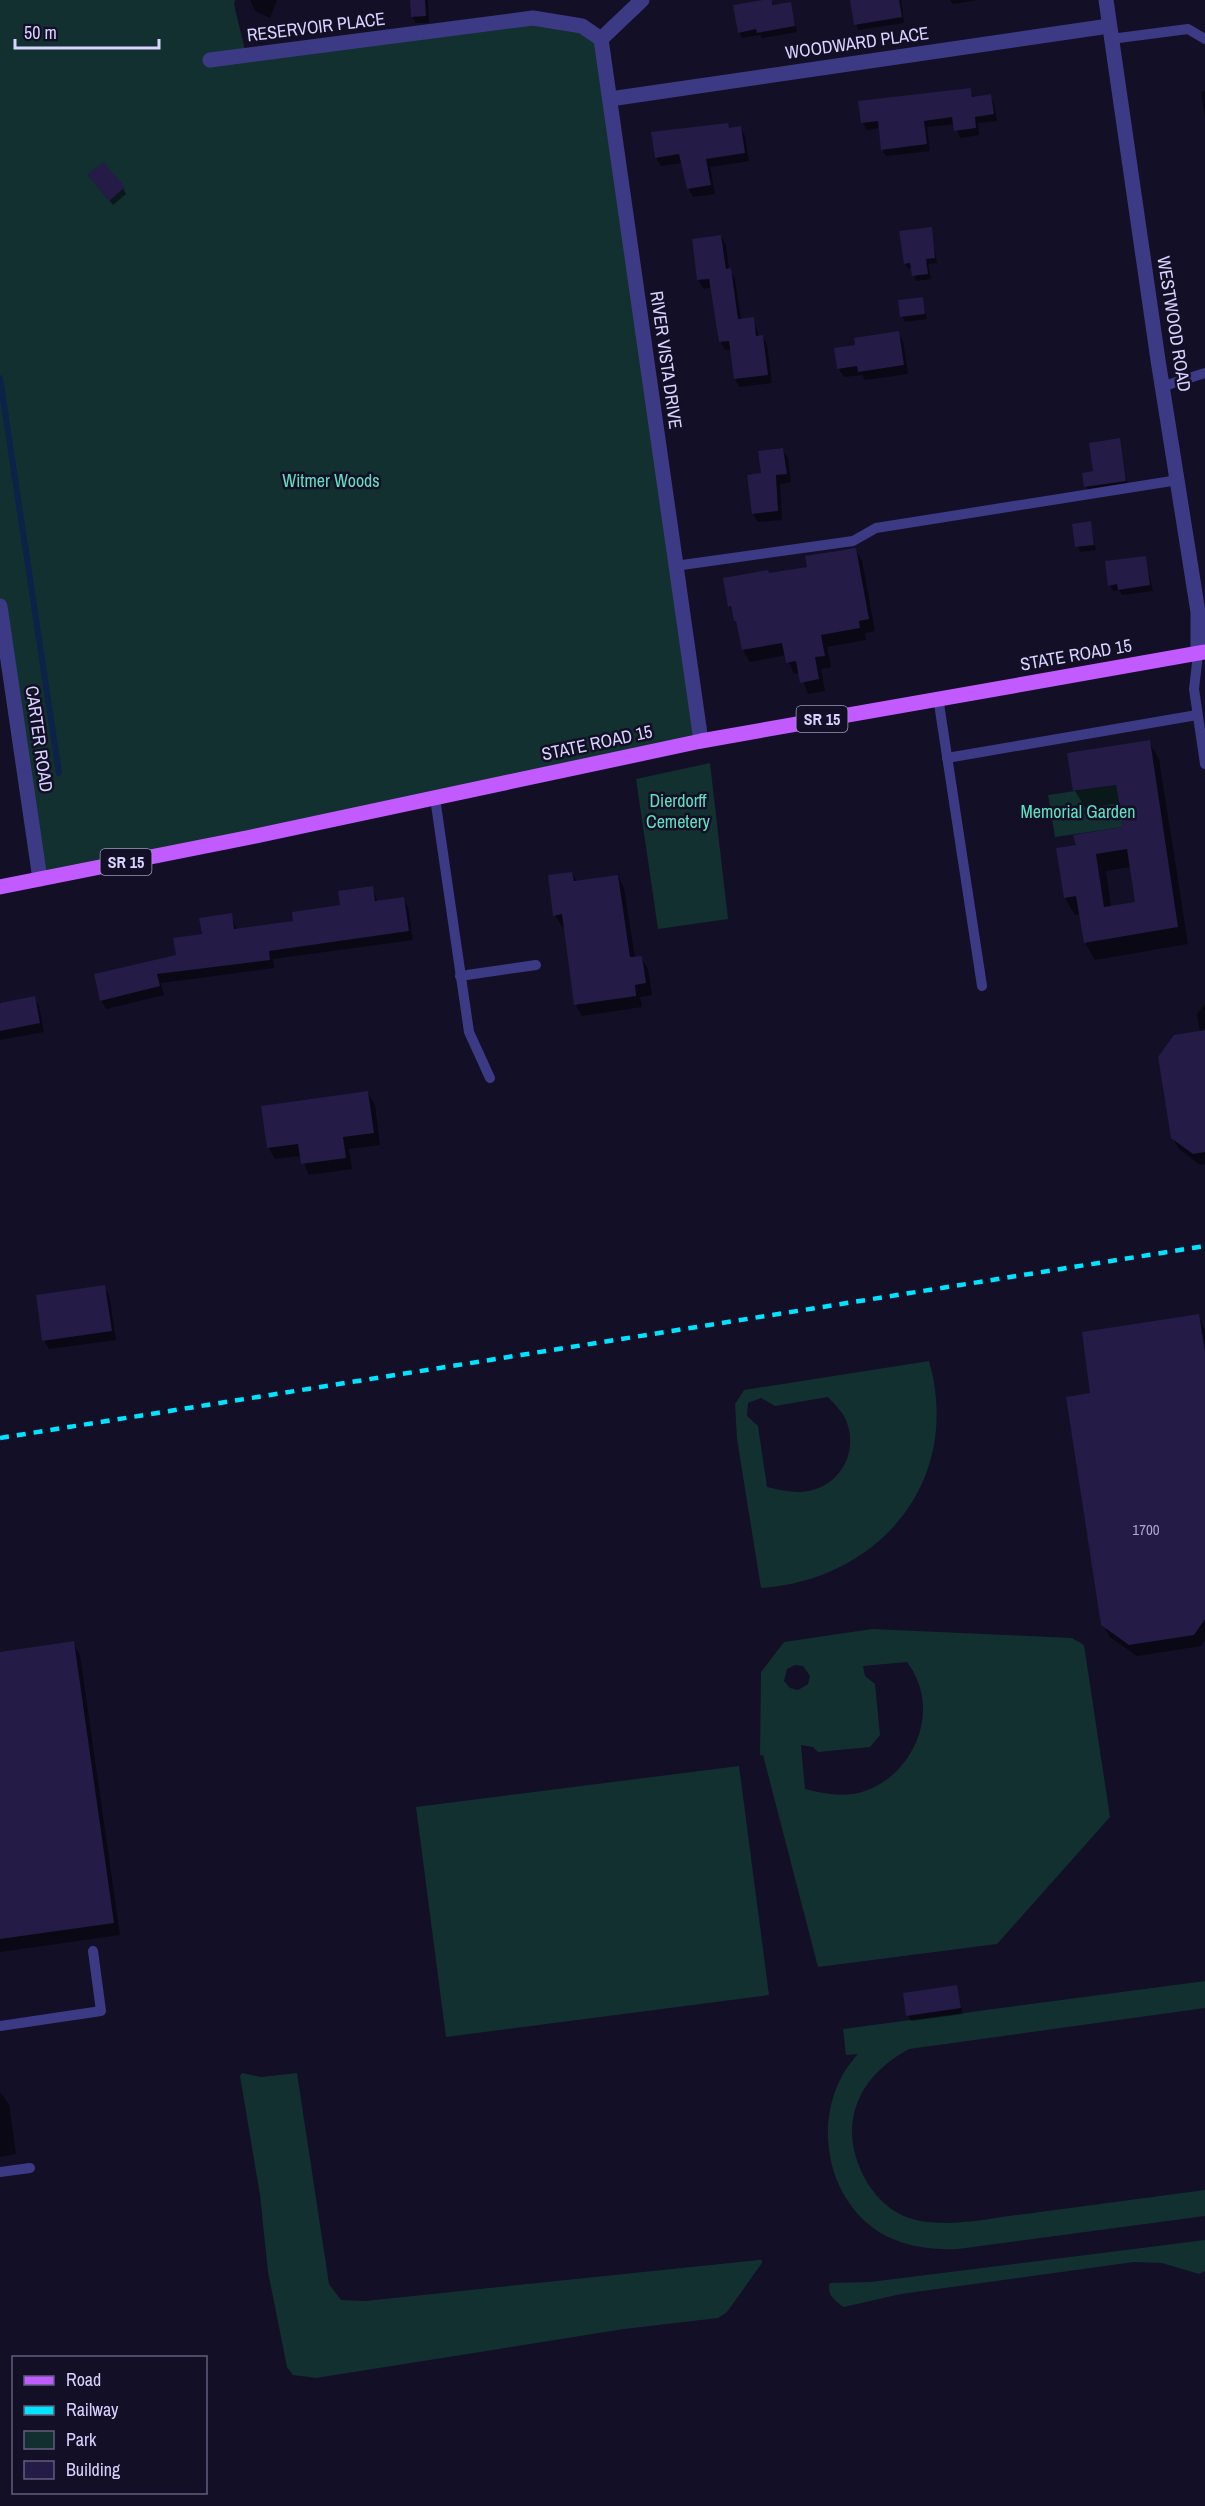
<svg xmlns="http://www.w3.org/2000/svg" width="1205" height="2506" font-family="'Archivo Narrow',sans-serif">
	<rect width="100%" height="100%" fill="#130f26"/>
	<g fill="#12302f" fill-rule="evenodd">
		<path d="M0 0H235L234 4 246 55 533 18 601 39 701 741 40 879 0 606Z"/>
		<path d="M710 763 728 919 658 929 636 779Z"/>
		<path d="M1116 785 1123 827 1055 837 1048 795Z"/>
		<path d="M929 1361C963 1480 880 1580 761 1588L737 1439 735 1404 744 1390ZM828 1397C835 1405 844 1413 847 1423 858 1453 840 1485 809 1491 795 1494 781 1490 767 1487L758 1426 747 1416 748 1403 761 1398 775 1406Z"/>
		<path d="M872 1629 1072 1638 1084 1645 1110 1817 997 1944 818 1967 763 1755H760L761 1672 784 1642ZM907 1662C911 1668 916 1675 918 1682 935 1725 907 1777 865 1791 845 1798 825 1794 805 1789L801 1745 813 1747 818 1752 870 1747 880 1735 875 1684 865 1676 863 1666ZM795 1665 803 1666 810 1676 808 1684 798 1690 790 1688 784 1681 787 1669Z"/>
		<path d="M739 1766 769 1995 446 2037 416 1807Z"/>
		<path d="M1205 1981V2008L909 2049C876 2067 851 2095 852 2135 854 2171 879 2212 916 2220 951 2228 990 2218 1025 2214 1085 2206 1145 2198 1205 2190V2216L958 2249C932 2250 909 2247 886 2236 821 2201 809 2106 858 2054L846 2055 843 2029Z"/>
		<path d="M242 2073 261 2077 297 2073 329 2284 341 2300 365 2301 759 2260H762V2263L727 2312 718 2318 624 2329 316 2378 293 2375 287 2367 268 2272 260 2195 240 2076Z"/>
		<path d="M1205 2240V2271L1199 2274 1162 2263 1134 2262 901 2294 844 2307C835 2301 826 2294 830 2283L870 2282Z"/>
	</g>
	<g fill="#0007" fill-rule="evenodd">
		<path d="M250 0H277L270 18 255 11Z"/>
		<path d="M412 0H428L429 23H416L412 17Z"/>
		<path d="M771 0 774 7 790 4 797 32 762 38 760 35 742 38 739 32Z"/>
		<path d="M851 0H901L904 23 858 30Z"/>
		<path d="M950 0H979L953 4Z"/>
		<path d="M970 89 974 98 990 96 994 103 997 121 978 123 979 135 960 138 955 124 927 127 930 151 886 156 882 149 880 128 867 130 863 123Z"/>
		<path d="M1205 91V118L1201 92Z"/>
		<path d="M727 124 730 129 740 127 745 136 749 161 710 167 715 194 693 197 688 188 682 163 661 166 656 158Z"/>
		<path d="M89 176 123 188 126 194 113 205Z"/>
		<path d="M931 229 937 263 928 264 931 279 916 281 912 268 908 269 905 263Z"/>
		<path d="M721 236 726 245 729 270 735 279 741 320 753 318 759 337 762 336 767 345 772 383 740 387 735 379 731 350H725L720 341 712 287 704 289 698 280Z"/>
		<path d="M922 299 927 319 905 322 902 316Z"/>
		<path d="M898 333 903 341 908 374 865 380 862 375 844 377 839 369 857 346Z"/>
		<path d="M1119 440 1128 486 1088 492 1083 474 1095 472Z"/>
		<path d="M782 450 788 458 791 482 780 484 782 520 758 522 753 514 762 474Z"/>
		<path d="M1090 522 1096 550 1080 552 1073 525Z"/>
		<path d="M855 549 862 561 875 631 865 633 866 640 827 647 831 667 821 669 825 691 808 694 800 673 794 674 786 655 750 662 743 650 739 627 730 606 769 575 809 568Z"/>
		<path d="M1145 557 1153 591 1122 595 1119 590 1113 591 1110 585Z"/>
		<path d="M1149 742 1159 759 1188 944 1095 960 1085 943 1080 914 1075 915 1065 898 1077 847 1125 828 1121 803 1085 808 1075 791ZM1131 867 1137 903 1111 907 1106 871Z"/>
		<path d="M572 873 577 882 618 876 624 888 635 958 641 957 648 969 652 995 640 997 642 1007 582 1016 575 1004 565 927H562L555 915Z"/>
		<path d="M372 888 378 902 403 899 408 907 413 940 273 959 274 968 161 983 164 995 106 1009 101 1000 177 956 231 915 237 930 295 922 342 907Z"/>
		<path d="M34 998 39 1006 44 1032 0 1040V1001L2 1004Z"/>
		<path d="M1205 1004V1164L1200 1165 1179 1149 1172 1137 1200 1033 1197 1014Z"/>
		<path d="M368 1093 375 1105 380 1145 349 1149 352 1169 309 1175 301 1156 275 1159 268 1147Z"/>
		<path d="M104 1287 109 1295 116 1340 49 1349 44 1341Z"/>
		<path d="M1198 1316 1205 1330V1640L1201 1646 1137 1656 1110 1637 1103 1625 1092 1394Z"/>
		<path d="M73 1643 80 1655 120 1935 0 1952V1654Z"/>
		<path d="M956 1986 963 2014 911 2021 908 2016Z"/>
		<path d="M0 2092 9 2104 16 2154 0 2157Z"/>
	</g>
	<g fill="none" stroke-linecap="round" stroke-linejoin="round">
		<path stroke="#0c2248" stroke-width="6" d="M0 378 59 773"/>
	</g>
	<g fill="#241b47" fill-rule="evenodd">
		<path d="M410 0H425L426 16 411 17Z"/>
		<path d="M763 0H772V5L791 2 795 26 757 33 756 29 738 33 733 5Z"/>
		<path d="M850 0H899L902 17 854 25Z"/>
		<path d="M971 88 972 97 991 94 994 114 975 117 976 128 954 131 952 117 924 121 927 144 881 150 878 121 861 123 858 101Z"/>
		<path d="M728 123 729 128 741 126 745 153 706 159 711 185 687 189 679 154 655 158 651 132Z"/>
		<path d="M103 162 125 187 109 201 87 175Z"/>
		<path d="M932 227 935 258 926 259 928 274 912 276 910 263 904 264 899 231Z"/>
		<path d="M721 235 726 269 731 268 738 319 754 317 756 336 763 335 768 375 734 379 729 341 719 342 709 279 697 280 692 239Z"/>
		<path d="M923 297 925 314 900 317 898 300Z"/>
		<path d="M899 331 904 365 858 372 857 366 837 369 834 348 855 345 854 338Z"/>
		<path d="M1120 438 1126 481 1084 487 1082 473 1093 471 1089 443Z"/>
		<path d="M783 448 787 474 776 475 778 511 752 514 747 475 761 473 758 451Z"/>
		<path d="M1091 521 1094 545 1075 547 1072 524Z"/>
		<path d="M856 548 869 619 859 621 860 628 821 635 825 656 815 657 819 679 800 683 796 661 786 663 782 643 742 650 736 621H734L731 606 728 607 723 578 768 570 769 573 807 567 805 556Z"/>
		<path d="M1146 556 1150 585 1118 590 1117 584 1108 586 1105 561Z"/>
		<path d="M1150 740 1178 927 1084 943 1076 896 1064 898 1056 848 1076 845 1073 835 1123 827 1116 785 1073 791 1067 753ZM1127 849 1135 902 1104 907 1096 854Z"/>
		<path d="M572 872 574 881 618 875 630 957 642 956 646 983 635 985 636 996 574 1005 562 914 553 916 548 875Z"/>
		<path d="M373 886 375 901 404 897 409 931 269 951 270 960 157 974 160 986 100 1001 94 974 176 955 173 938 202 934 199 918 232 913 234 929 293 921 292 912 340 905 338 891Z"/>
		<path d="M35 996 40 1023 0 1031V1003Z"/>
		<path d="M1205 1030V1152L1193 1154 1171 1138 1158 1057 1174 1035Z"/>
		<path d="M368 1091 374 1133 343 1137 346 1158 301 1164 298 1144 267 1148 261 1106Z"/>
		<path d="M105 1285 112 1331 42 1341 36 1295Z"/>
		<path d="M1199 1314 1205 1352V1619L1194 1635 1129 1645 1101 1625 1066 1397 1090 1393 1082 1332Z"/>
		<path d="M74 1641 114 1923 0 1939V1652Z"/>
		<path d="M957 1985 961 2008 906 2016 903 1993Z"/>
	</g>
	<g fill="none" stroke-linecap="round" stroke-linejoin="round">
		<g stroke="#3d3a85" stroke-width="10">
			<path d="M1111 39 1188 29 1205 39"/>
			<path d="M1164 386 1205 373"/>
			<path d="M675 566 853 541 876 528 1178 480"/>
			<path d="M1198 654 1194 689 1205 764"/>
			<path d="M938 697 982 986"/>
			<path d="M947 758 1197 715"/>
			<path d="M435 798 469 1032 490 1078"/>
			<path d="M460 976 536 965"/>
			<path d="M0 2026 101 2011 93 1951"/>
			<path d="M0 2172 30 2168"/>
		</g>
		<g stroke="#3d3a85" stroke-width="15">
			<path d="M642 0 601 39 701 741"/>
			<path d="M1106 0 1158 360 1198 612V654"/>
			<path d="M210 60 533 18 582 26 601 39"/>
			<path d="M610 99 1109 26"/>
			<path d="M0 606 40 879"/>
		</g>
		<path stroke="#c25bff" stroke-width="15" d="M0 887 251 837 701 741 1205 652"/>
		<path stroke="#00e5ff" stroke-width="4.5" stroke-dasharray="9 8" stroke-linecap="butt" d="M0 1438 1205 1246"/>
	</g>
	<g text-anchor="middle" stroke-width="5" stroke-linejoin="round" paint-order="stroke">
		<g font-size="15" fill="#aca6d1">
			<text x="1146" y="1535">1700</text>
		</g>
		<g fill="#130f26" stroke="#9e99be" stroke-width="1.5">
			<rect x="796.5" y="706" width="51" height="26" rx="4.5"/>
			<rect x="100.5" y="849" width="51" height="26" rx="4.5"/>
		</g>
		<g font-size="16" font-weight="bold" fill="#d9d4ff">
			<text x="822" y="725">SR 15</text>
			<text x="126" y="868">SR 15</text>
		</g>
		<g font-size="18" fill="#d9d4ff" stroke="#130f26">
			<text transform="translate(316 27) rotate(-7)" y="6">RESERVOIR PLACE</text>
			<text transform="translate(857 43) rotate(-8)" y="6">WOODWARD PLACE</text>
			<text transform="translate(1174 324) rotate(81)" y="6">WESTWOOD ROAD</text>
			<text transform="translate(666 360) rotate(82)" y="6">RIVER VISTA DRIVE</text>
			<text transform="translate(1076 655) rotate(-10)" y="6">STATE ROAD 15</text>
			<text transform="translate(39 739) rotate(82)" y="6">CARTER ROAD</text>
			<text transform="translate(597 743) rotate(-12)" y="6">STATE ROAD 15</text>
		</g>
		<g font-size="18" fill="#5fe0c0" stroke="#130f26">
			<text x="331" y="487">Witmer Woods</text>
			<text x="678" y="807">Dierdorff<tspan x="678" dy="21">Cemetery</tspan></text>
			<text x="1078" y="818">Memorial Garden</text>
		</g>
	</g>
	<rect x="12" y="2356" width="195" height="138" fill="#130f26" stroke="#625e7d" stroke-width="1.5"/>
	<rect x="24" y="2376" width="30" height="9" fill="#c25bff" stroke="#625e7d" stroke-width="1.5"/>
	<text x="66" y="2386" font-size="18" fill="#d9d4ff">Road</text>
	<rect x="24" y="2406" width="30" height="9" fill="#00e5ff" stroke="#625e7d" stroke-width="1.5"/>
	<text x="66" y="2416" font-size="18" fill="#d9d4ff">Railway</text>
	<rect x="24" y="2431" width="30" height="18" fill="#12302f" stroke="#625e7d" stroke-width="1.5"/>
	<text x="66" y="2446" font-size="18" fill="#d9d4ff">Park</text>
	<rect x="24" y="2461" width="30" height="18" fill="#241b47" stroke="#625e7d" stroke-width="1.5"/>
	<text x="66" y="2476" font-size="18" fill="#d9d4ff">Building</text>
	<path d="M15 39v9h144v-9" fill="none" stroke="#d9d4ff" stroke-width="3"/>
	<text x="24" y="39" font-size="18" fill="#d9d4ff" stroke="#130f26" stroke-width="4.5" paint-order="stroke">50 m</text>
</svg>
